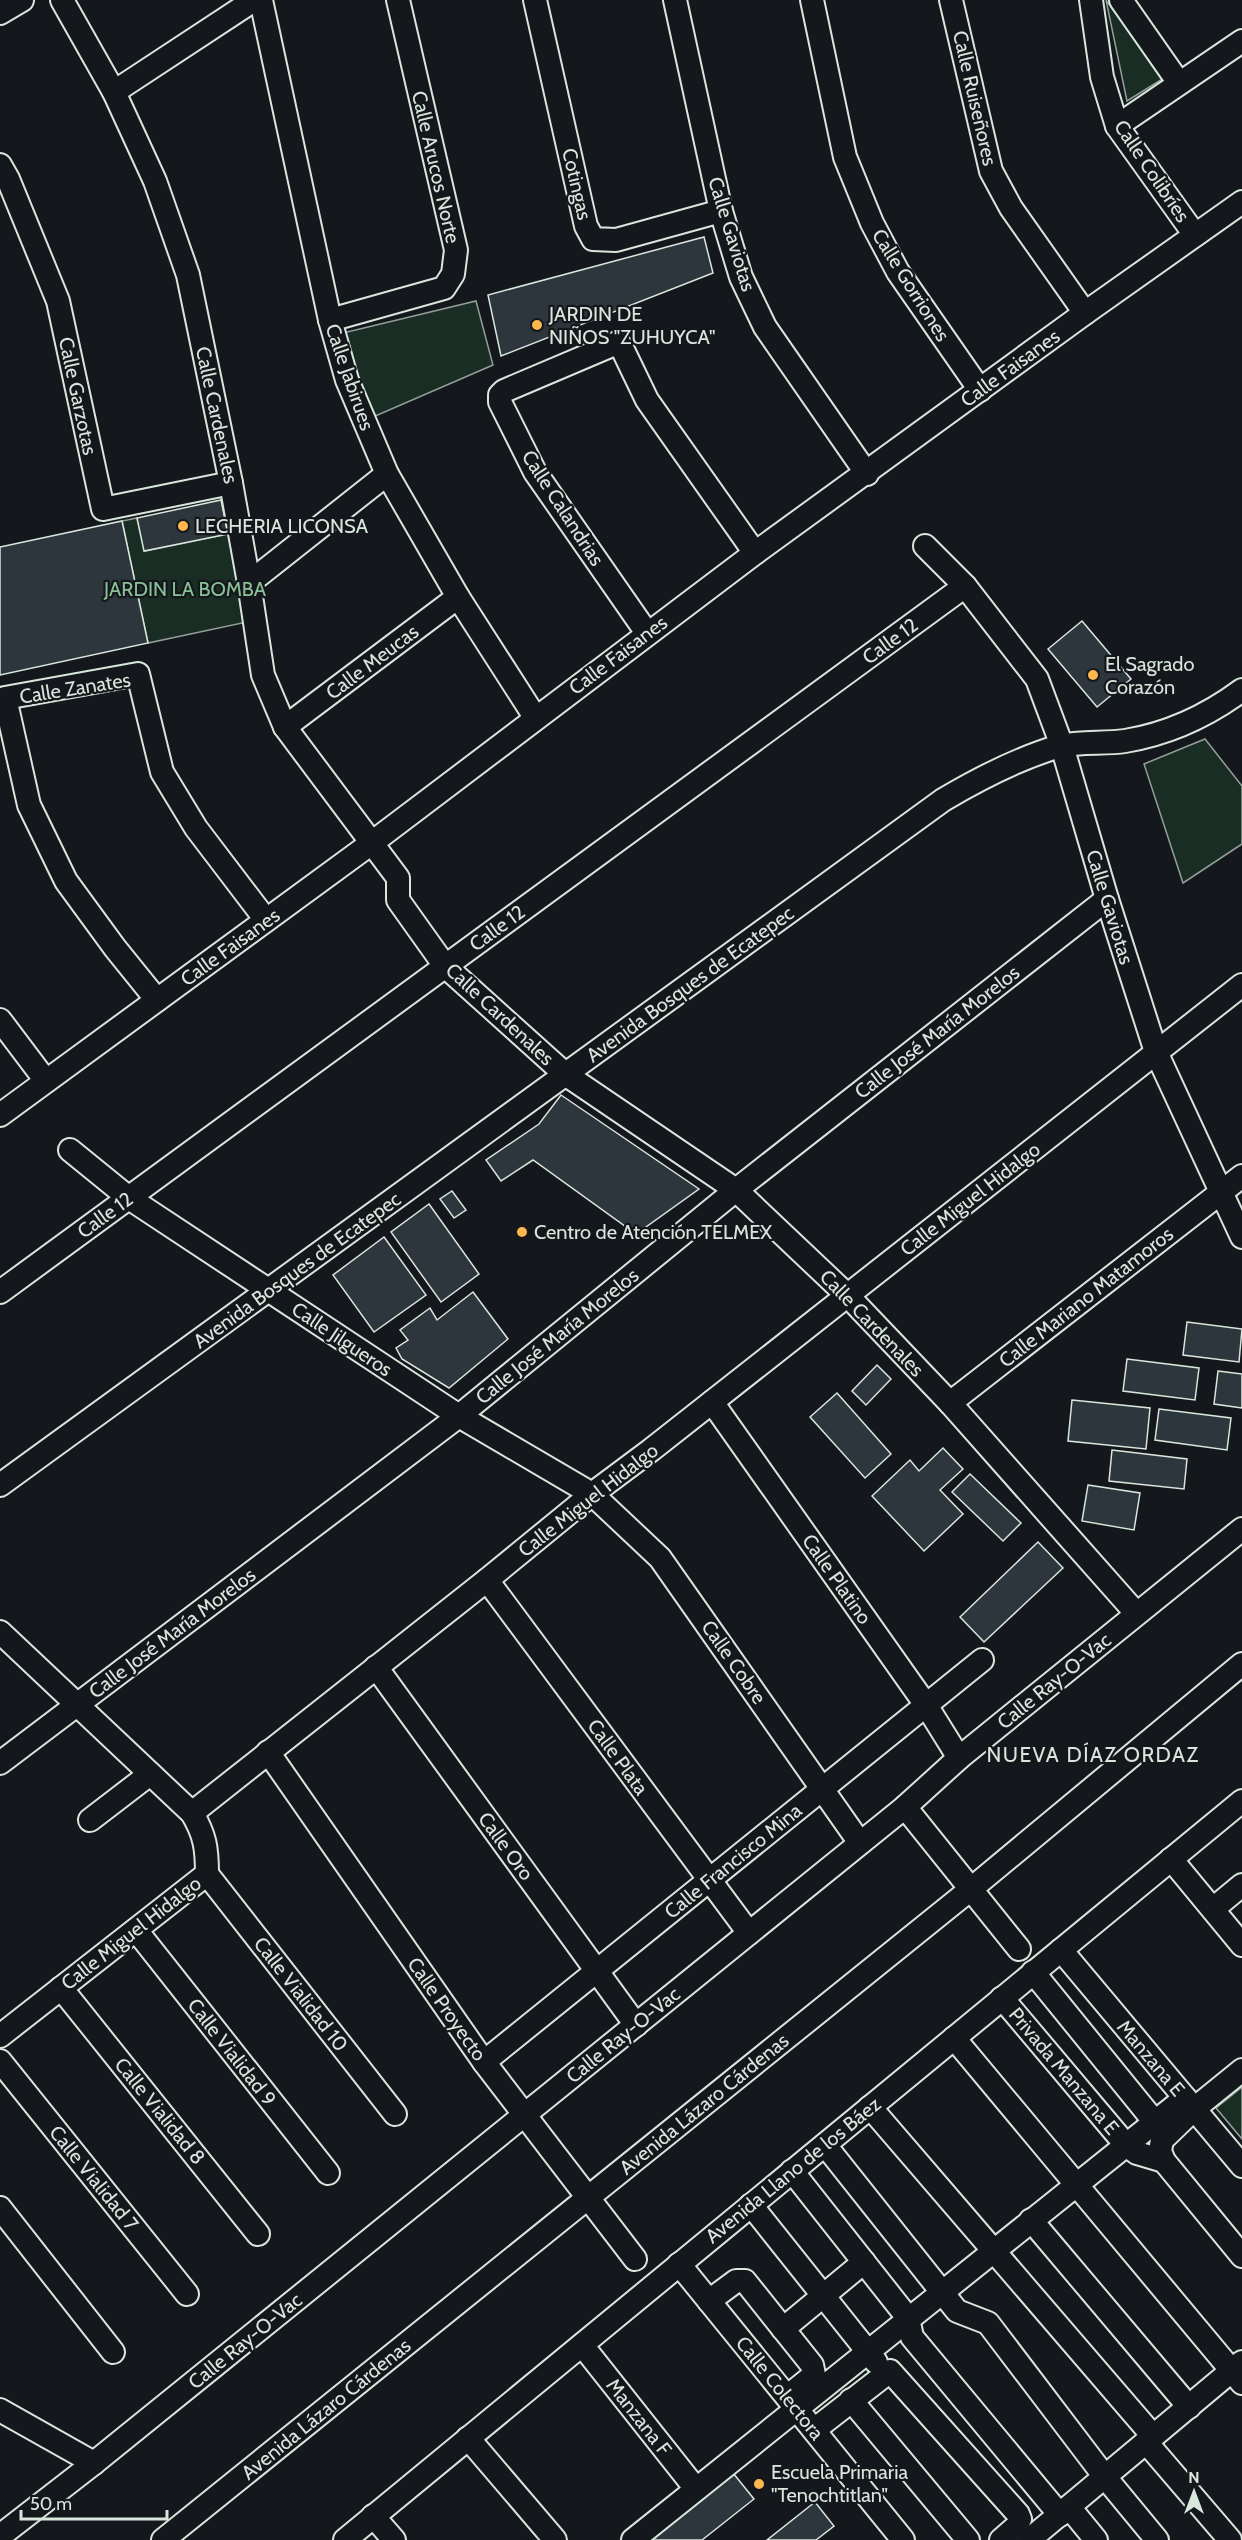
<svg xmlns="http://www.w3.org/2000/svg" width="1242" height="2540" font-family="Cabin,sans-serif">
	<rect width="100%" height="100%" fill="#14181c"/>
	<g fill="#1a2d24" stroke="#939e99" stroke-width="1.5">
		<path d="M1106 0 1164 78 1127 101Z"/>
		<path d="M476 301 493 365 373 417 343 333Z"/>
		<path d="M137 518 145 551 228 534 247 622 148 643 122 521Z"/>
		<path d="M1205 739 1242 786V844L1183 883 1144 764Z"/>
		<path d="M1242 2087V2139L1216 2108Z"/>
	</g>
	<g fill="#2c363c" stroke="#d8e6dc" stroke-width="1.5">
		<path d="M704 237 713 273 501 356 488 295Z"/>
		<path d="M221 500 228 534 144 551 137 518Z"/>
		<path d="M122 521 148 643 0 675V547Z"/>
		<path d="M1082 621 1131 679 1097 707 1048 649Z"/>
		<path d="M561 1095 699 1189 636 1234 533 1160 501 1181 486 1160 539 1124Z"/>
		<path d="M452 1191 466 1210 454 1218 440 1199Z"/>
		<path d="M429 1204 479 1274 441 1302 391 1232Z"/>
		<path d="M384 1237 426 1295 374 1332 333 1275Z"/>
		<path d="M473 1292 508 1339 449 1388 402 1359 396 1348 408 1340 400 1330 430 1308 437 1320Z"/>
		<path d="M1187 1322 1242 1329 1239 1362 1183 1355Z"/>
		<path d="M1127 1359 1199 1368 1195 1400 1123 1391Z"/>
		<path d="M877 1365 891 1379 866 1405 852 1391Z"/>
		<path d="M1218 1371 1242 1374V1408L1214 1404Z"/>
		<path d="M837 1393 891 1454 865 1478 810 1417Z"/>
		<path d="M1072 1400 1150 1408 1146 1449 1068 1441Z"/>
		<path d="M1159 1409 1231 1418 1227 1450 1155 1440Z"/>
		<path d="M943 1448 963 1469 940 1490 963 1514 924 1551 872 1496 910 1460 919 1471Z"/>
		<path d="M1112 1450 1187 1459 1184 1489 1109 1481Z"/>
		<path d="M970 1474 1021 1523 1003 1541 952 1492Z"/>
		<path d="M1088 1485 1140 1493 1134 1530 1082 1521Z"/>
		<path d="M1038 1542 1063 1568 984 1642 960 1617Z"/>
		<path d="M733 2473 754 2499 702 2540H648Z"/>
		<path d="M815 2502 834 2526 816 2540H767Z"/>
	</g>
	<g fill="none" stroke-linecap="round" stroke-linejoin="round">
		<g stroke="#d8e6dc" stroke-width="26">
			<g id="minor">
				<path d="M62 0 114 92 155 181 188 275 231 483 249 583 263 675 285 727 398 878V900L445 966 565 1074 736 1190 848 1296 950 1403 1136 1613"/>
				<path d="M261 0 330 320 347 380 387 474 458 597 535 717"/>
				<path d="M535 0 586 226 593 239 616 240 721 211"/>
				<path d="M675 0 721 211 741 277 765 327 867 474"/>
				<path d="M812 0 845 157 872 223 898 272 980 390"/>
				<path d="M951 0 991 171 1011 208 1085 313"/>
				<path d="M1091 0 1102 77 1117 126 1195 235"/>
				<path d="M1121 0 1179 83"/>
				<path d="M0 13 22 0"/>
				<path d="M114 92 254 0"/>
				<path d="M1117 126 1242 41"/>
				<path d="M0 165 8 179 58 301 103 509 231 483"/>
				<path d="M330 320 444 288 453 274 456 250 398 0"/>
				<path d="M925 546 965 586 1037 679 1062 746 1107 899 1156 1052 1242 1237"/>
				<path d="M249 583 387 474"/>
				<path d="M647 633 535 472 500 402V395L504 391 617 343 621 346 647 400 755 553"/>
				<path d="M285 727 458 597"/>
				<path d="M157 1000 115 948 66 881 29 805 5 698 138 674 162 772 196 828 266 920"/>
				<path d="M0 1020 46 1081"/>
				<path d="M0 1115 373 842 755 553 1085 313 1242 202"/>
				<path d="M70 1150 129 1198 459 1416 592 1494 660 1558 860 1843"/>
				<path d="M0 1292 965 586"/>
				<path d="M712 1402 926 1705 959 1758"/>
				<path d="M950 1403 1242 1176"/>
				<path d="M0 1485 943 800C980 778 1019 758 1060 746 1080 741 1104 744 1125 741 1168 734 1207 716 1242 690"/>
				<path d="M487 1580 749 1933"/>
				<path d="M0 1632 192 1813C205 1835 207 1848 207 1874"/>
				<path d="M376 1667 636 2025"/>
				<path d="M268 1752 484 2062 635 2259"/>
				<path d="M0 1763 459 1416 736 1190 1107 899"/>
				<path d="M905 1807 1019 1949"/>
				<path d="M192 1813 487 1580 592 1494 651 1450 1242 985"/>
				<path d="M90 1820 150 1774"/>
				<path d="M1171 1859 1242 1945"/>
				<path d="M207 1874 395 2114"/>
				<path d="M1213 1909 1242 1885"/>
				<path d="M136 1930 328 2173"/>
				<path d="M1061 1950 1242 2166"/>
				<path d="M1033 1972 1154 2121"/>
				<path d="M61 1988 258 2234"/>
				<path d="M1002 1998 1126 2145 1137 2153 1164 2161"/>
				<path d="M0 2036 207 1874"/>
				<path d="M954 2038 1242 2383"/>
				<path d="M0 2061 187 2294"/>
				<path d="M484 2062 982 1660"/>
				<path d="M1242 2070 1194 2109 1162 2140 1160 2151 1164 2161 1242 2256"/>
				<path d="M870 2107 1153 2436"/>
				<path d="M825 2145 957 2311 988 2323 1105 2477 1157 2540"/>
				<path d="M792 2171 908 2318 912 2337 1060 2515"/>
				<path d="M751 2205 876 2362"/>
				<path d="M0 2208 113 2352"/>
				<path d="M1031 2220 1189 2407"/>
				<path d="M679 2264 903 2540"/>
				<path d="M709 2301 736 2281H745L812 2365 814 2375 793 2392"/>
				<path d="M783 2329 864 2262"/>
				<path d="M582 2345 696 2489"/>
				<path d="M851 2400 968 2540"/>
				<path d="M0 2410 94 2463"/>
				<path d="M814 2430 890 2371 1018 2514 1020 2519 1017 2526 1001 2540"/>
				<path d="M468 2438 555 2540"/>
				<path d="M1146 2442 1230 2540"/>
				<path d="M1069 2507 1096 2540"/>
				<path d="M373 2516 394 2540"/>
				<path d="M0 2536 94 2463 905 1807 959 1758 1242 1529"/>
				<path d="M163 2540 971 1889 1242 1664"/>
				<path d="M345 2540 1242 1801"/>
				<path d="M633 2540 1185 2098"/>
				<path d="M1029 2540 1242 2362"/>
			</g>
		</g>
		<use href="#minor" stroke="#14181c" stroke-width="22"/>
	</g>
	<g fill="#ffb74d" stroke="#14181c" stroke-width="2">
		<circle cx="537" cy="325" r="6"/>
		<circle cx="183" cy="526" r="6"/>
		<circle cx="1093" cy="675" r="6"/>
		<circle cx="522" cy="1232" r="6"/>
		<circle cx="759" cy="2484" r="6"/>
	</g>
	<g text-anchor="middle" stroke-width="4.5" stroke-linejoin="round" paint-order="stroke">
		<g font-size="20" fill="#d8e6dc" stroke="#14181c">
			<text transform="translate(975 98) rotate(77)" y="7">Calle Ruiseñores</text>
			<text transform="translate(436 167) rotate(77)" y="7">Calle Arucos Norte</text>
			<text transform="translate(1152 171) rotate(56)" y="7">Calle Colibríes</text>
			<text transform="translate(577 184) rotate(77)" y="7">Cotingas</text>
			<text transform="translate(732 234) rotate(73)" y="7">Calle Gaviotas</text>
			<text transform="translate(911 285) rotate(58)" y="7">Calle Gorriones</text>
			<text transform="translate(1010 368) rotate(-36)" y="7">Calle Faisanes</text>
			<text transform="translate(350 377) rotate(71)" y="7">Calle Jabirues</text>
			<text transform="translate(78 396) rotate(78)" y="7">Calle Garzotas</text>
			<text transform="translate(217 415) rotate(78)" y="7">Calle Cardenales</text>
			<text transform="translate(563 508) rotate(57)" y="7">Calle Calandrias</text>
			<text transform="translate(890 641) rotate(-36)" y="7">Calle 12</text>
			<text transform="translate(618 655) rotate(-37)" y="7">Calle Faisanes</text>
			<text transform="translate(372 662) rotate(-37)" y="7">Calle Meucas</text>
			<text transform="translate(75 688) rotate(-9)" y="7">Calle Zanates</text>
			<text transform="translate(1110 907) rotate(73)" y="7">Calle Gaviotas</text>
			<text transform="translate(497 928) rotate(-36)" y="7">Calle 12</text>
			<text transform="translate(230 947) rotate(-36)" y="7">Calle Faisanes</text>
			<text transform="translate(690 984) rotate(-36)" y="7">Avenida Bosques de Ecatepec</text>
			<text transform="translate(500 1014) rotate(43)" y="7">Calle Cardenales</text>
			<text transform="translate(937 1032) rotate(-38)" y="7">Calle José María Morelos</text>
			<text transform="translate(970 1199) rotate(-38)" y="7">Calle Miguel Hidalgo</text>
			<text transform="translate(105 1215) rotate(-36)" y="7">Calle 12</text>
			<text transform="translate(297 1270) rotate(-36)" y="7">Avenida Bosques de Ecatepec</text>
			<text transform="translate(1086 1297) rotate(-38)" y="7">Calle Mariano Matamoros</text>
			<text transform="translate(872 1323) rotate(46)" y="7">Calle Cardenales</text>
			<text transform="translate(557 1336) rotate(-39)" y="7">Calle José María Morelos</text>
			<text transform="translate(342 1339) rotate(34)" y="7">Calle Jilgueros</text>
			<text transform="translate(588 1500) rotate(-38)" y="7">Calle Miguel Hidalgo</text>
			<text transform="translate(837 1579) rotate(55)" y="7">Calle Platino</text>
			<text transform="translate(172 1633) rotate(-37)" y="7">Calle José María Morelos</text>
			<text transform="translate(734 1662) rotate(55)" y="7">Calle Cobre</text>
			<text transform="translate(1054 1681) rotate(-39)" y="7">Calle Ray-O-Vac</text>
			<text transform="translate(618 1757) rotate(54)" y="7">Calle Plata</text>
			<text transform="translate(506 1846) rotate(54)" y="7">Calle Oro</text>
			<text transform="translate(733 1861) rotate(-39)" y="7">Calle Francisco Mina</text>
			<text transform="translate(131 1933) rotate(-38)" y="7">Calle Miguel Hidalgo</text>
			<text transform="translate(301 1994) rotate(52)" y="7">Calle Vialidad 10</text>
			<text transform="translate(447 2009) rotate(55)" y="7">Calle Proyecto</text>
			<text transform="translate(623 2035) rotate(-39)" y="7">Calle Ray-O-Vac</text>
			<text transform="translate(232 2052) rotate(52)" y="7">Calle Vialidad 9</text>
			<text transform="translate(1151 2058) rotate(50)" y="7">Manzana E</text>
			<text transform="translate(1064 2071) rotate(50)" y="7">Privada Manzana E</text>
			<text transform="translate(704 2104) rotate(-39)" y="7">Avenida Lázaro Cárdenas</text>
			<text transform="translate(160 2111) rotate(51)" y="7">Calle Vialidad 8</text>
			<text transform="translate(793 2170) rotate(-39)" y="7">Avenida Llano de los Báez</text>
			<text transform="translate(94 2178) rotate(51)" y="7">Calle Vialidad 7</text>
			<text transform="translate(245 2341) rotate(-39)" y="7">Calle Ray-O-Vac</text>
			<text transform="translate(780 2388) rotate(51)" y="7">Calle Colectora</text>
			<text transform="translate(326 2409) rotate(-39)" y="7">Avenida Lázaro Cárdenas</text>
			<text transform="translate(639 2417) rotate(52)" y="7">Manzana F</text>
		</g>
		<g font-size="20" fill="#d8e6dc" stroke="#14181c" text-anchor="start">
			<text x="549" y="321">JARDIN DE<tspan x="549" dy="23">NIÑOS "ZUHUYCA"</tspan></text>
			<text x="195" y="533">LECHERIA LICONSA</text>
			<text x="1105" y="671">El Sagrado<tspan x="1105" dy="23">Corazón</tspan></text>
			<text x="534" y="1239">Centro de Atención TELMEX</text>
			<text x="771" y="2479">Escuela Primaria<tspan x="771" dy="23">"Tenochtitlan"</tspan></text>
		</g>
		<g font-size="20" fill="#8ac095" stroke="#14181c">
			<text x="185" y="596">JARDIN LA BOMBA</text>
		</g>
		<g font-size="21" letter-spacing="1.5" fill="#d8e6dc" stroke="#14181c">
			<text x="1093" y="1762">NUEVA DÍAZ ORDAZ</text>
		</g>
	</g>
	<g transform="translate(1194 2492)" stroke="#14181c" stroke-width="4.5" paint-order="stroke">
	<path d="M0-4.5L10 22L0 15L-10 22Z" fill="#d8e6dc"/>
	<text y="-9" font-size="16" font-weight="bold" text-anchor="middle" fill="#d8e6dc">N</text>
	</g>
	<path d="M21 2510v9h146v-9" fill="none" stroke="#d8e6dc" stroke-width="3"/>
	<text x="30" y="2510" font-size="18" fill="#d8e6dc" stroke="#14181c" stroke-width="4.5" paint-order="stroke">50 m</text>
</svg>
